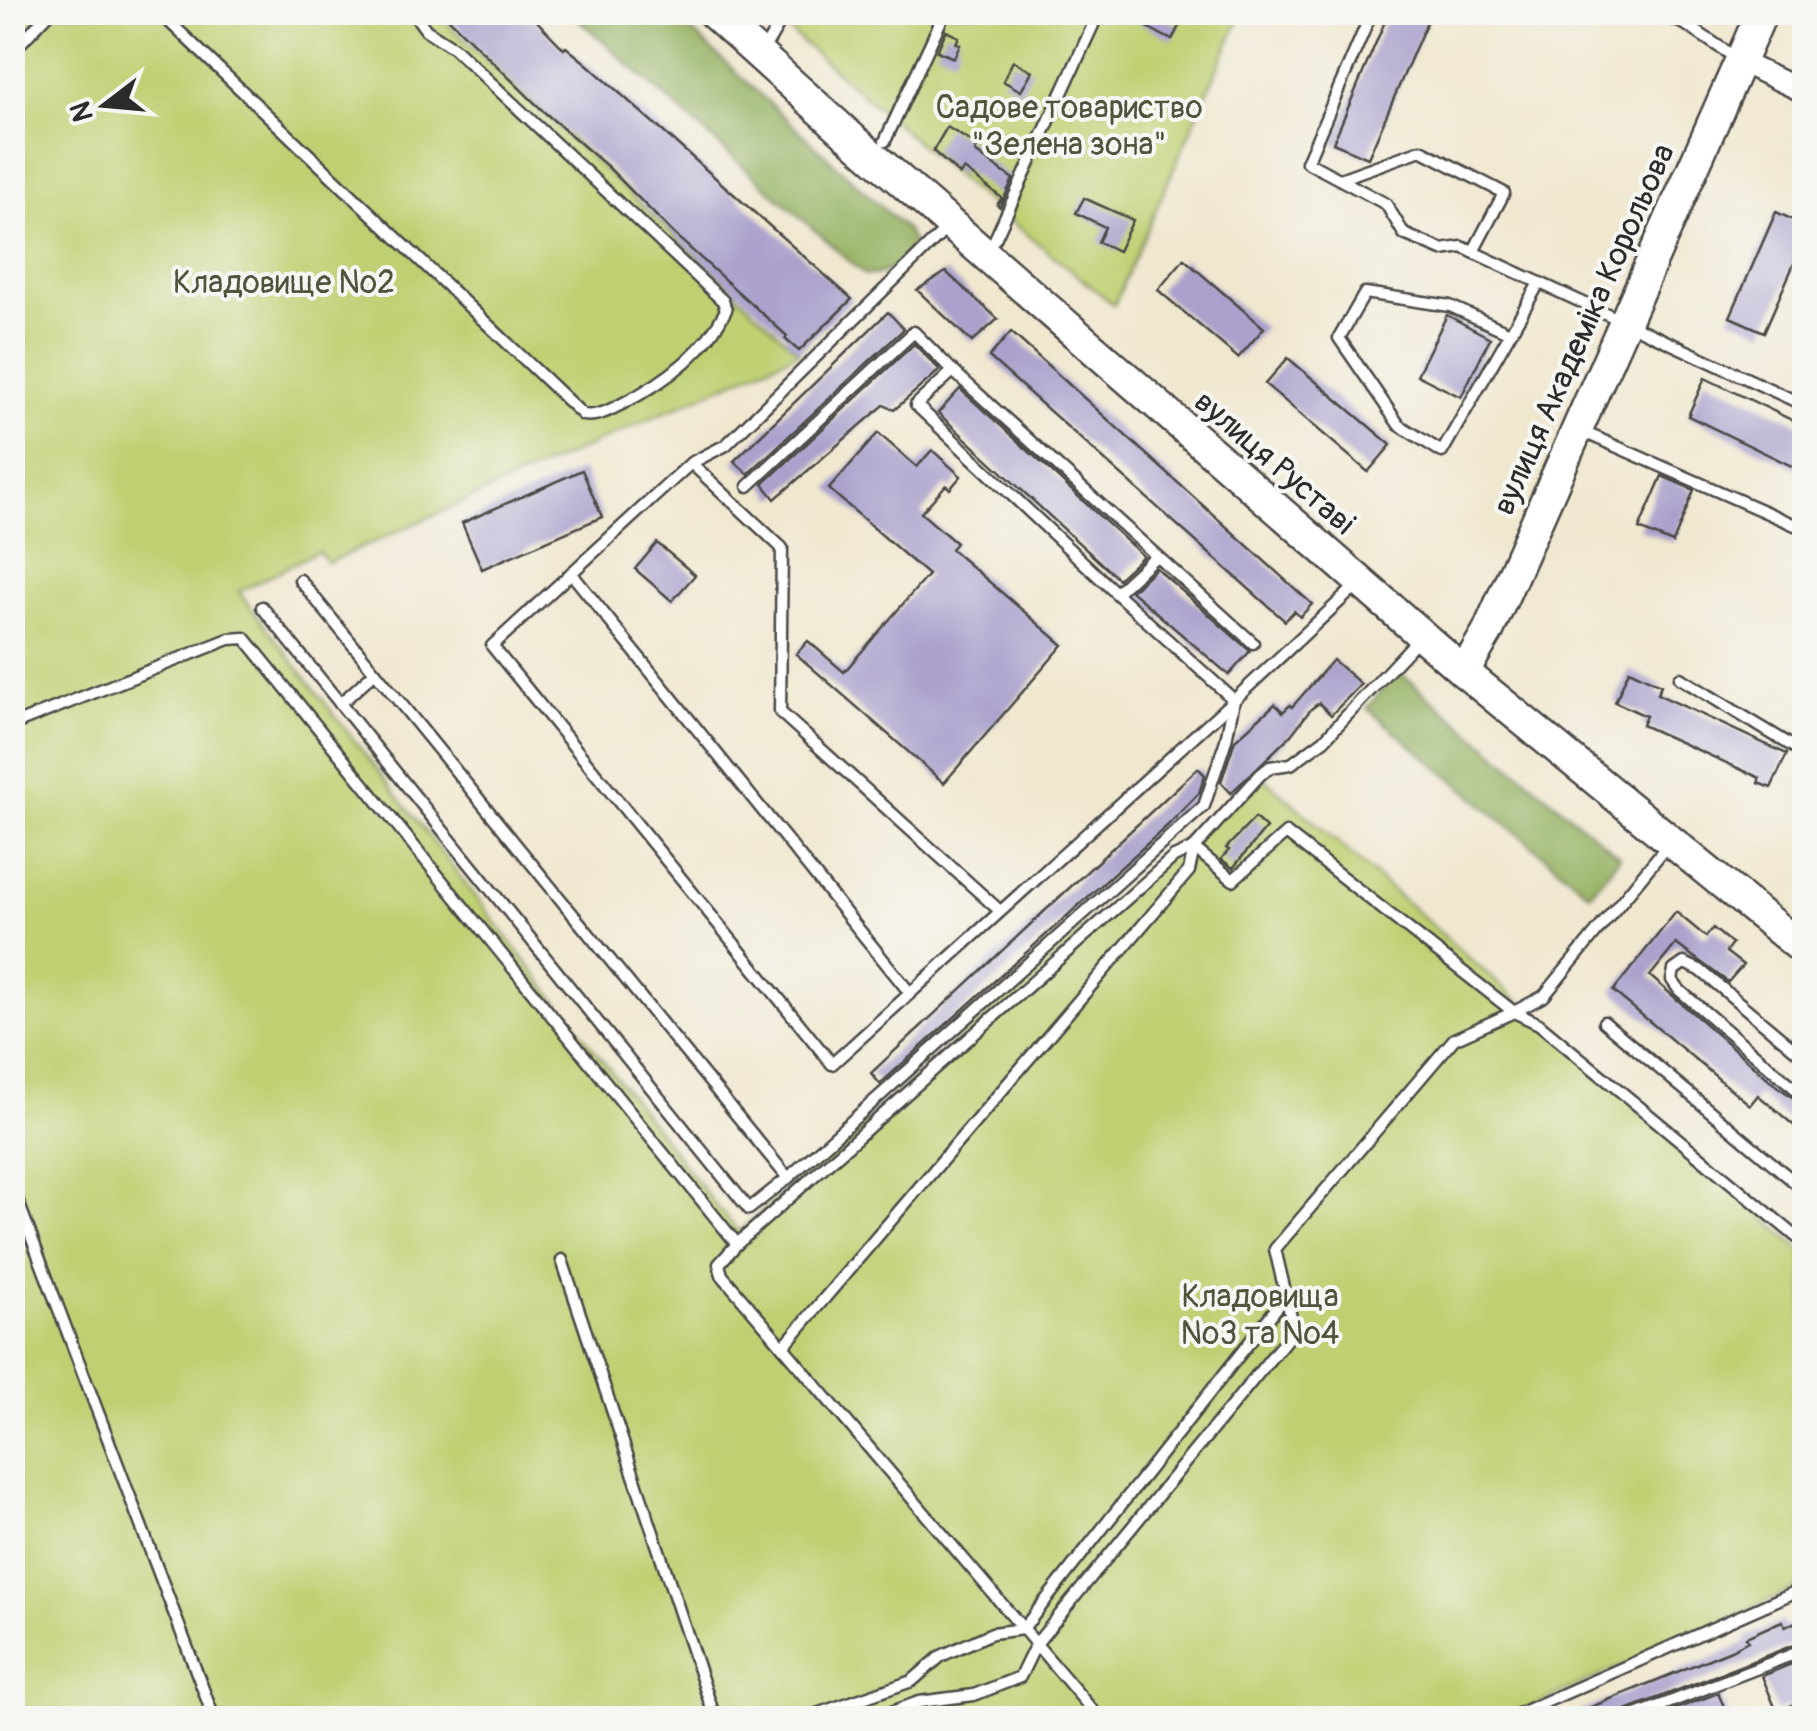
<svg xmlns="http://www.w3.org/2000/svg" width="1817" height="1731" font-family="Pangolin,sans-serif">
	<rect width="100%" height="100%" fill="#f6f6f2"/>
	<filter id="ink" filterUnits="userSpaceOnUse"><feTurbulence type="fractalNoise" baseFrequency=".01" numOctaves="2"/><feDisplacementMap in="SourceGraphic" scale="20" xChannelSelector="R" yChannelSelector="G"/><feConvolveMatrix kernelMatrix="1 2 1 2 8 2 1 2 1" color-interpolation-filters="sRGB"/></filter>
	<filter id="wash" filterUnits="userSpaceOnUse"><feTurbulence type="fractalNoise" baseFrequency=".0048" numOctaves="4" result="noise"/><feDisplacementMap in="SourceGraphic" scale="40" xChannelSelector="R" yChannelSelector="G"/><feGaussianBlur stdDeviation="2.25" result="paint"/><feColorMatrix in="noise" values="0 0 0 0 0 0 0 0 0 0 0 0 0 0 0 0 0 1.4 0 .05"/><feComposite in="paint" operator="in"/></filter>
	<g filter="url(#wash)">
		<rect width="100%" height="100%" fill="#f0e7cf"/>
		<g fill="#bfd072" stroke="#757e4e" stroke-width="2.5">
			<path d="M795 12 1242 13 1114 305 970 188 787 29Z"/>
			<path d="M12 13H436L799 352 327 563 318 551 239 592 715 1205 739 1232 1234 794 1256 771 1804 1252V1585L1506 1718H13Z"/>
		</g>
		<g fill="#97b264" stroke="#616e48" stroke-width="2.5">
			<path d="M571 13H672L906 230 913 243C901 263 889 276 865 275Z"/>
			<path d="M1398 671 1620 857 1590 894 1367 708Z"/>
		</g>
		<g id="blocks">
			<g fill="#aba1cc">
				<path d="M442 12H528L564 49 566 47 588 65 852 299 799 351 785 339 787 336 674 234 608 167 544 112Z"/>
				<path d="M1118 12H1153L1179 26 1172 40Z"/>
				<path d="M1389 12H1431L1368 158 1333 143Z"/>
				<path d="M946 31 959 37 956 43 960 44 954 58 937 51Z"/>
				<path d="M1013 61 1032 71 1021 91 1003 81Z"/>
				<path d="M947 127 978 146 975 152 1013 179 1000 207 997 205 1002 198 964 169 960 175 933 151Z"/>
				<path d="M1084 198 1133 220 1118 251 1098 242 1105 227 1076 213Z"/>
				<path d="M1776 212 1804 225V241L1764 332 1730 317Z"/>
				<path d="M1184 259 1264 328 1238 358 1158 290Z"/>
				<path d="M946 272 998 319 972 342 917 290Z"/>
				<path d="M888 312 904 329 748 474 734 461Z"/>
				<path d="M1447 315 1490 338 1461 397 1417 375Z"/>
				<path d="M1011 332 1312 604 1300 617 1294 611 1285 621 989 357Z"/>
				<path d="M914 344 940 370 894 410 884 405 775 499 763 484Z"/>
				<path d="M1288 358 1391 445 1368 472 1265 384Z"/>
				<path d="M1705 378 1804 426V472L1688 416Z"/>
				<path d="M960 389 1044 465 1143 556 1118 579 938 413Z"/>
				<path d="M878 433 917 467 932 450 961 476 950 489 946 485 921 513 956 543 951 549 1063 645 944 783 796 654 808 641 844 672 928 575 829 489Z"/>
				<path d="M582 470 602 517 482 569 462 523Z"/>
				<path d="M1662 476 1694 490 1673 543 1639 529Z"/>
				<path d="M657 543 695 575 672 601 635 569Z"/>
				<path d="M1156 568 1250 651 1229 675 1131 591Z"/>
				<path d="M1333 660 1361 684 1331 715 1319 703 1311 709 1291 735 1231 793 1221 782 1235 740 1275 704 1283 712 1290 705 1292 707Z"/>
				<path d="M1629 670 1661 685 1657 694 1787 754 1771 788 1758 783 1760 778 1642 725 1646 716 1615 702Z"/>
				<path d="M1198 768 1205 775 1199 793 1168 825 880 1084 871 1073Z"/>
				<path d="M1255 818 1266 828 1233 868 1221 859 1229 850 1226 848Z"/>
				<path d="M1676 912 1706 937 1713 928 1732 944 1726 952 1743 965 1728 982 1676 944 1650 976 1778 1087 1804 1105V1134L1758 1095 1750 1105 1613 991Z"/>
				<path d="M1804 1618V1641L1626 1710 1620 1718H1564L1731 1650 1748 1641 1746 1637 1782 1621 1785 1627Z"/>
				<path d="M1804 1659V1700L1777 1712 1762 1676Z"/>
				<path d="M1718 1693 1729 1718H1652Z"/>
			</g>
		</g>
	</g>
	<g filter="url(#ink)">
		<use href="#blocks" fill-opacity="0" stroke="#494744" stroke-width="2.5"/>
		<g fill="none" stroke-linecap="round" stroke-linejoin="round">
			<g stroke="#494744" stroke-width="15">
				<g id="lane">
					<path d="M159 12 583 415C598 417 607 411 620 405 664 383 704 354 726 310L723 301 454 48 426 30 413 12"/>
					<path d="M1372 12 1307 162 1386 204 1404 234 1442 250 1462 247 1804 405"/>
					<path d="M1655 12 1685 24 1739 60"/>
					<path d="M769 41 786 12"/>
					<path d="M12 52 50 12"/>
					<path d="M885 141 945 12"/>
					<path d="M1340 179 1421 150 1504 193 1473 252"/>
					<path d="M1802 207 1804 208"/>
					<path d="M947 228 726 445 691 463 492 646 832 1064 1234 700 1356 586"/>
					<path d="M995 239 1099 12"/>
					<path d="M1510 333 1450 306 1365 293 1339 338 1399 425 1442 452 1539 283"/>
					<path d="M1581 431 1804 529"/>
					<path d="M691 463 782 548 780 712 1000 911"/>
					<path d="M748 486 914 332 953 371 1253 643"/>
					<path d="M571 573 910 993"/>
					<path d="M300 580 788 1178 1204 806 1226 740 1234 700 1116 593 916 405 953 371"/>
					<path d="M1116 593 1155 557"/>
					<path d="M262 607 749 1209 788 1178"/>
					<path d="M1680 678 1804 753"/>
					<path d="M340 704 375 672"/>
					<path d="M12 725 229 639 245 638 737 1244 1174 857 1194 848 1233 880 1286 833 1514 1012 1544 996 1670 842"/>
					<path d="M1604 1022 1804 1190"/>
					<path d="M1804 1057 1700 970 1684 963 1674 970 1672 980 1679 990 1804 1096"/>
					<path d="M12 1186 214 1718"/>
					<path d="M737 1244 719 1264 722 1275 1099 1718"/>
					<path d="M562 1260 715 1718"/>
					<path d="M783 1347 1189 871 1194 848 1260 775 1270 767 1291 764 1324 740 1421 636"/>
					<path d="M805 1718 912 1681 941 1656 992 1633 1023 1629 1286 1296 1275 1249 1454 1039 1514 1012 1539 1024 1804 1243"/>
					<path d="M875 1718 919 1702 974 1695 1020 1677 1036 1644 1294 1330 1286 1296"/>
					<path d="M1509 1718 1804 1588"/>
					<path d="M1629 1718 1804 1650"/>
				</g>
			</g>
			<g stroke="#494744" stroke-width="25">
				<path id="street" d="M1739 61 1804 92"/>
			</g>
			<g stroke="#494744" stroke-width="35">
				<g id="secondary">
					<path d="M712 12 846 133 1464 672 1804 950"/>
					<path d="M1464 672 1488 631 1762 12"/>
				</g>
			</g>
			<use href="#lane" stroke="#fff" stroke-width="10"/>
			<use href="#street" stroke="#fff" stroke-width="20"/>
			<use href="#secondary" stroke="#fff" stroke-width="30"/>
		</g>
	</g>
	<g text-anchor="middle" stroke-width="8" stroke-linejoin="round" paint-order="stroke">
		<g font-size="32" fill="#50543d" stroke="#f6f6f2">
			<text x="1069" y="118">Садове товариство<tspan x="1069" dy="37">"Зелена зона"</tspan></text>
			<text x="284" y="293">Кладовище №2</text>
			<text x="1260" y="1307">Кладовища<tspan x="1260" dy="37">№3 та №4</tspan></text>
		</g>
		<g font-size="32" fill="#2b2b2b" stroke="#f6f6f2">
			<text transform="translate(1583 329) rotate(-66)" y="11">вулиця Академіка Корольова</text>
			<text transform="translate(1275 462) rotate(41)" y="11">вулиця Руставі</text>
		</g>
	</g>
	<rect width="1817" height="1731" fill="none" stroke="#f6f6f2" stroke-width="50"/>
	<g transform="translate(105 105) rotate(254)" stroke="#f6f6f2" stroke-width="8" paint-order="stroke">
	<path d="M0-8L18 38L0 25L-18 38Z" fill="#2b2b2b"/>
	<text y="-15" font-size="28" font-weight="bold" text-anchor="middle" fill="#2b2b2b">N</text>
	</g>
</svg>
